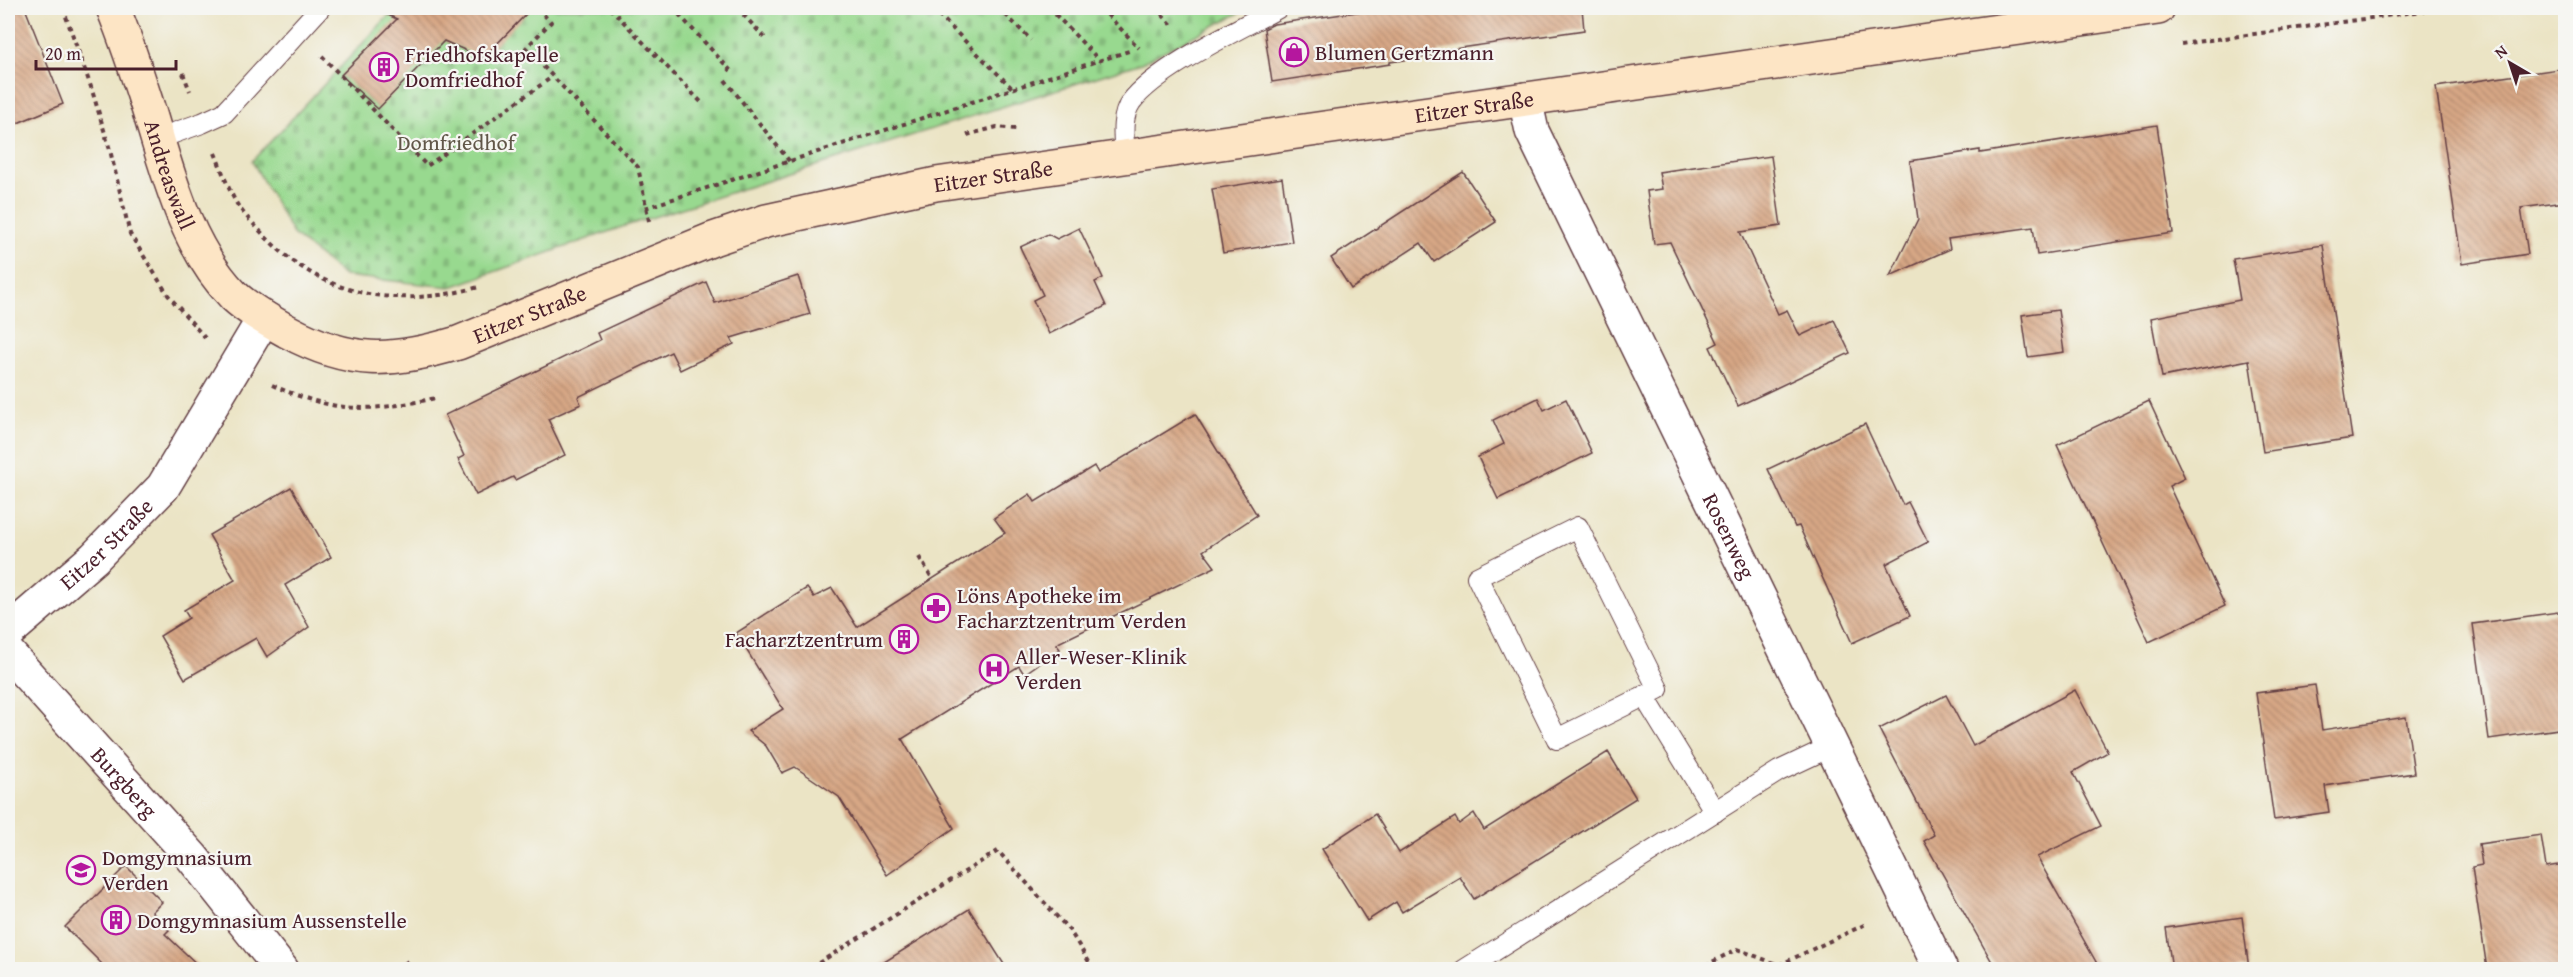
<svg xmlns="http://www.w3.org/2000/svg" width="2573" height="977" font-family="'Gentium Book Plus',serif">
	<defs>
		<pattern id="cemetery-stones" width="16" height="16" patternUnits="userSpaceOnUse" patternTransform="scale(1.5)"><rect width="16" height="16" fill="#98d98f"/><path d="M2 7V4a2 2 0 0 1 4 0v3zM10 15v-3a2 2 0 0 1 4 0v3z" fill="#84ba7c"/></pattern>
		<pattern id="building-back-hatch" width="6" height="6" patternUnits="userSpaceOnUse" patternTransform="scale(1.5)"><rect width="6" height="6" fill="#d7a785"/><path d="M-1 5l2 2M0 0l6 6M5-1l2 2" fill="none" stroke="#b0876d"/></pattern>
	</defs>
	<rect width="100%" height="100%" fill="#f6f6f2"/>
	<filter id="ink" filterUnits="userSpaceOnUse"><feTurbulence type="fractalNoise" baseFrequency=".0167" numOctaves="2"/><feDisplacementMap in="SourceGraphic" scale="12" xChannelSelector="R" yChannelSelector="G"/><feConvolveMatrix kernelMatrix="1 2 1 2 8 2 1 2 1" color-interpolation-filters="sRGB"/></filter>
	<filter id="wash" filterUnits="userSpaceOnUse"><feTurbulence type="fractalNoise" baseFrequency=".008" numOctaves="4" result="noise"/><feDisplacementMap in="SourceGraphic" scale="24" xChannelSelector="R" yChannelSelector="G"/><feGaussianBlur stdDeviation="1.35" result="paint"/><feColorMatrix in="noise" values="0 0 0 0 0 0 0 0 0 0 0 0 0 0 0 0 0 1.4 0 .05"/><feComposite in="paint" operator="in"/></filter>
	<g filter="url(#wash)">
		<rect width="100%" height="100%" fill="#ebe4c5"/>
		<path fill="url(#cemetery-stones)" stroke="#717c5d" stroke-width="1.5" d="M396 8H1249L1141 63 622 227 451 287 344 276 293 234 252 161Z"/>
		<g id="blocks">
			<g fill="url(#building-back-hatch)">
				<path d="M8 8H25L63 104 8 127Z"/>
				<path d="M372 8H532L483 58 444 41 378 109 341 75 397 19Z"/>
				<path d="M1384 8H1582L1584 30 1439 51 1440 55 1390 62V64L1272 82 1264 29 1274 24Z"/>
				<path d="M2565 68V202L2521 208 2528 254 2462 264 2436 87Z"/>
				<path d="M2157 125 2173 233 2037 255 2033 227 1948 239 1950 249 1890 276 1918 219 1910 161 1980 150V153Z"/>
				<path d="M1771 156 1781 226 1740 232 1778 314 1787 310 1800 336 1834 320 1850 353 1738 406 1710 347 1718 343 1670 242 1654 244 1647 191 1662 189 1659 172Z"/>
				<path d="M1463 172 1496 222 1434 262 1421 243 1351 289 1331 258Z"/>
				<path d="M1282 178 1292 242 1223 253 1212 189Z"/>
				<path d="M1079 228 1103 278 1095 282 1106 306 1049 334 1033 300 1043 295 1020 247 1048 234 1057 239Z"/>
				<path d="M2323 245 2352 438 2263 452 2249 360 2162 377 2151 318 2240 300 2233 259Z"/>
				<path d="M798 276 810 314 731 338 734 344 680 370 671 352 578 397 581 404 548 419 565 455 515 480 513 477 476 495 458 459 464 456 445 415 600 340 597 333 706 282 715 303Z"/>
				<path d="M2058 310 2064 352 2028 357 2022 315Z"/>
				<path d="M1538 398 1544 410 1566 399 1592 453 1498 499 1478 457 1504 444 1493 420Z"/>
				<path d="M2149 401 2185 478 2169 486 2225 606 2149 642 2057 445Z"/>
				<path d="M1195 414 1257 515 1203 551 1215 567 1056 644 1060 649 1024 674 1019 666 902 739 954 828 887 875 839 797 795 767 782 773 766 746 748 731 783 709 736 633 807 588 814 597 832 588 857 627 1005 533 994 518 1030 494 1035 502 1094 466 1098 473Z"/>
				<path d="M1865 424 1903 505 1908 502 1928 542 1886 564 1910 616 1852 643 1799 526 1795 527 1768 469Z"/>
				<path d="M291 487 331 557 285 585 309 627 267 657 256 638 185 679 160 636 189 618 184 610 235 580 209 535Z"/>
				<path d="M2565 611V728L2489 739 2473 624Z"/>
				<path d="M2315 685 2322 730 2406 717 2414 773 2325 786 2329 812 2274 820 2256 693Z"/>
				<path d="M2075 690 2108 752 2073 772 2101 826 2037 857 2100 969H1996L1924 841 1934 835 1879 729 1946 695 1973 746Z"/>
				<path d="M1608 752 1636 798 1474 899 1460 877 1402 912 1396 902 1367 921 1322 849 1375 814 1399 853 1455 817 1459 824 1474 813 1484 830Z"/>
				<path d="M2541 835 2546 867 2565 864V969H2487L2472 867 2482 865 2479 844Z"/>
				<path d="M126 866 162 902 152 912 169 930 165 934 202 969H107L65 927Z"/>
				<path d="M969 909 1007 969H873Z"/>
				<path d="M2242 917 2249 969H2172L2166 928Z"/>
			</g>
		</g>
	</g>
	<g filter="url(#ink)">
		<use href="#blocks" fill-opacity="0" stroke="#623d42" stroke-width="1.5"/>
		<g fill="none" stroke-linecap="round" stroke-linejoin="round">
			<g stroke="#623d42" stroke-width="22">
				<g id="service">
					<path d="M157 139 202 123 224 113 320 8"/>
					<path d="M1125 156C1124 139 1120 118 1131 102 1158 67 1238 30 1278 8"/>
					<path d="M1578 527 1658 689 1557 739 1477 577Z"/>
					<path d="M1644 696 1715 812"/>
					<path d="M1464 970 1779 771 1832 746"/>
				</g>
			</g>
			<g stroke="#623d42" stroke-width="36">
				<g id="minor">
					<path id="s1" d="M1525 99 1532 131 1941 970"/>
					<path id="s2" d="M8 632 94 558 163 487 264 318"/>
					<path id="s3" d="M8 653 192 857 282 970"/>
				</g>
			</g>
			<g stroke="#623d42" stroke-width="36">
				<g id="secondary">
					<path id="s4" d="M113 8C127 42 138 76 149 111 168 174 186 247 234 296 249 310 269 321 287 331 350 365 391 363 458 343L713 239 766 221 936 184 2158 8"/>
				</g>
			</g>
			<g stroke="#623d42" stroke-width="4" stroke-dasharray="4.5 4.5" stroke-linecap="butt">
				<path d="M63 8 91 87 110 150 130 234 168 295 205 338"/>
				<path d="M537 8 551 22 526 48 638 167 649 221"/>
				<path d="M610 8 702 103"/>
				<path d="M673 8 732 72"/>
				<path d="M737 8 765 38"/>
				<path d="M932 8 1014 90"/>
				<path d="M999 8 1031 40"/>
				<path d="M1049 8 1100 61"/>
				<path d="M1101 8 1139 48"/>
				<path d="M1156 8 1174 27"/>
				<path d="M2181 44 2444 8"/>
				<path d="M322 56 427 166 552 77"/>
				<path d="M183 73 190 91"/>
				<path d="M725 80 790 162"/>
				<path d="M967 135 997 127 1016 129"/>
				<path d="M215 153C222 170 228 189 237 204 243 214 253 223 261 232 321 298 396 309 479 287"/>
				<path d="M645 208 1132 50"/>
				<path d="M272 385C337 414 369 412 436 398"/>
				<path d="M919 557 932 578"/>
				<path d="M398 970 409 960"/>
				<path d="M821 970 817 964 998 851 1070 931 1094 970"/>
				<path d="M1697 970 1737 949 1779 965 1866 924"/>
			</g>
			<use href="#service" stroke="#fff" stroke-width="20"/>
			<use href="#minor" stroke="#fff" stroke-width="33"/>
			<use href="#secondary" stroke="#fde5c5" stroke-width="33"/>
		</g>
	</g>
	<defs>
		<g id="shop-ring" transform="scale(1.5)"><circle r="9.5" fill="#f6f6f2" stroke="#b5179e" stroke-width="1.5"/><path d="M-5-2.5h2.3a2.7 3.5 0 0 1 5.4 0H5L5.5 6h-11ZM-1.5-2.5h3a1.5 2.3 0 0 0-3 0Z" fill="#b5179e"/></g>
		<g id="building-ring" transform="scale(1.5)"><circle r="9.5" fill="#f6f6f2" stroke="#b5179e" stroke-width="1.5"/><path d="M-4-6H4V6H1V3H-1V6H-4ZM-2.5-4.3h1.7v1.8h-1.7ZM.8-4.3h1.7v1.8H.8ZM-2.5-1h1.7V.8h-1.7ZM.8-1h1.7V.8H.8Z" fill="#b5179e"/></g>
		<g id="pharmacy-ring" transform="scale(1.5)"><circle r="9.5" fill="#f6f6f2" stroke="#b5179e" stroke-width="1.5"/><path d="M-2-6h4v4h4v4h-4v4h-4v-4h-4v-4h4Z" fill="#b5179e"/></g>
		<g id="hospital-ring" transform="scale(1.5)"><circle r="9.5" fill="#f6f6f2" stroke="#b5179e" stroke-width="1.5"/><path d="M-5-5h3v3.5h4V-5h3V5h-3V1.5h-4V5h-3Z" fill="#b5179e"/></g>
		<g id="school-ring" transform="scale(1.5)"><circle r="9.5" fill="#f6f6f2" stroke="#b5179e" stroke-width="1.5"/><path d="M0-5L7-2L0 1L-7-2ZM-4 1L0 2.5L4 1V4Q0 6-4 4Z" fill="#b5179e"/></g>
	</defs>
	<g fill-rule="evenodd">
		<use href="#shop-ring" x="1294" y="52"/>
		<use href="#building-ring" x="384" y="67"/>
		<use href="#pharmacy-ring" x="936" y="608"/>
		<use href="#building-ring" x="904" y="639"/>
		<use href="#hospital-ring" x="994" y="669"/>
		<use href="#school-ring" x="81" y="870"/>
		<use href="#building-ring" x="116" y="920"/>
	</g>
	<g text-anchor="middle" stroke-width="4.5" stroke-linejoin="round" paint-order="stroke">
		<g font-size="22" fill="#4a1f2b" stroke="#f6f6f2" text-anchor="start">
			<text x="1315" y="60">Blumen Gertzmann</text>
			<text x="405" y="62">Friedhofskapelle<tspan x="405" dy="25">Domfriedhof</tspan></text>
			<text x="957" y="603">Löns Apotheke im<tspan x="957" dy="25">Facharztzentrum Verden</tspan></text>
			<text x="883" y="647" text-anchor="end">Facharztzentrum</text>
			<text x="1015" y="664">Aller-Weser-Klinik<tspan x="1015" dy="25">Verden</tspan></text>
			<text x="102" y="865">Domgymnasium<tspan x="102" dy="25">Verden</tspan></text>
			<text x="137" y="928">Domgymnasium Aussenstelle</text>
		</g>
		<g font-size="22" fill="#4a1f2b" stroke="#f6f6f2">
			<text dy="8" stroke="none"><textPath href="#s4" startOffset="1605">Eitzer Straße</textPath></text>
			<text dy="8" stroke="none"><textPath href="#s4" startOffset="176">Andreaswall</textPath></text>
			<text dy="8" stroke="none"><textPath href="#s4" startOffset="1119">Eitzer Straße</textPath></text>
			<text dy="8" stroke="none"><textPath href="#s4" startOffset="633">Eitzer Straße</textPath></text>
			<text dy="8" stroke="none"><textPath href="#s1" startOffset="483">Rosenweg</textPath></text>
			<text dy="8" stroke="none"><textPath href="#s2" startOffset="132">Eitzer Straße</textPath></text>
			<text dy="8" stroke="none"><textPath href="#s3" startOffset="174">Burgberg</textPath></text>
		</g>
		<g font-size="22" fill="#615749" stroke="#f6f6f2">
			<text x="456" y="150">Domfriedhof</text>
		</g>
	</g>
	<rect width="2573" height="977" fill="none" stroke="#f6f6f2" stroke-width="30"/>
	<g transform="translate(2510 63) rotate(321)" stroke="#f6f6f2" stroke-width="4.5" paint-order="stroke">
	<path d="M0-4.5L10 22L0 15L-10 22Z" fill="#4a1f2b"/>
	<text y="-9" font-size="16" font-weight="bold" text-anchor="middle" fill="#4a1f2b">N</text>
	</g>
	<path d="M36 60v9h140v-9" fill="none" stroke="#4a1f2b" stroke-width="3"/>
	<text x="45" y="60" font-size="18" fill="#4a1f2b" stroke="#f6f6f2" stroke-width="4.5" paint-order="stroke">20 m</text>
</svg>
